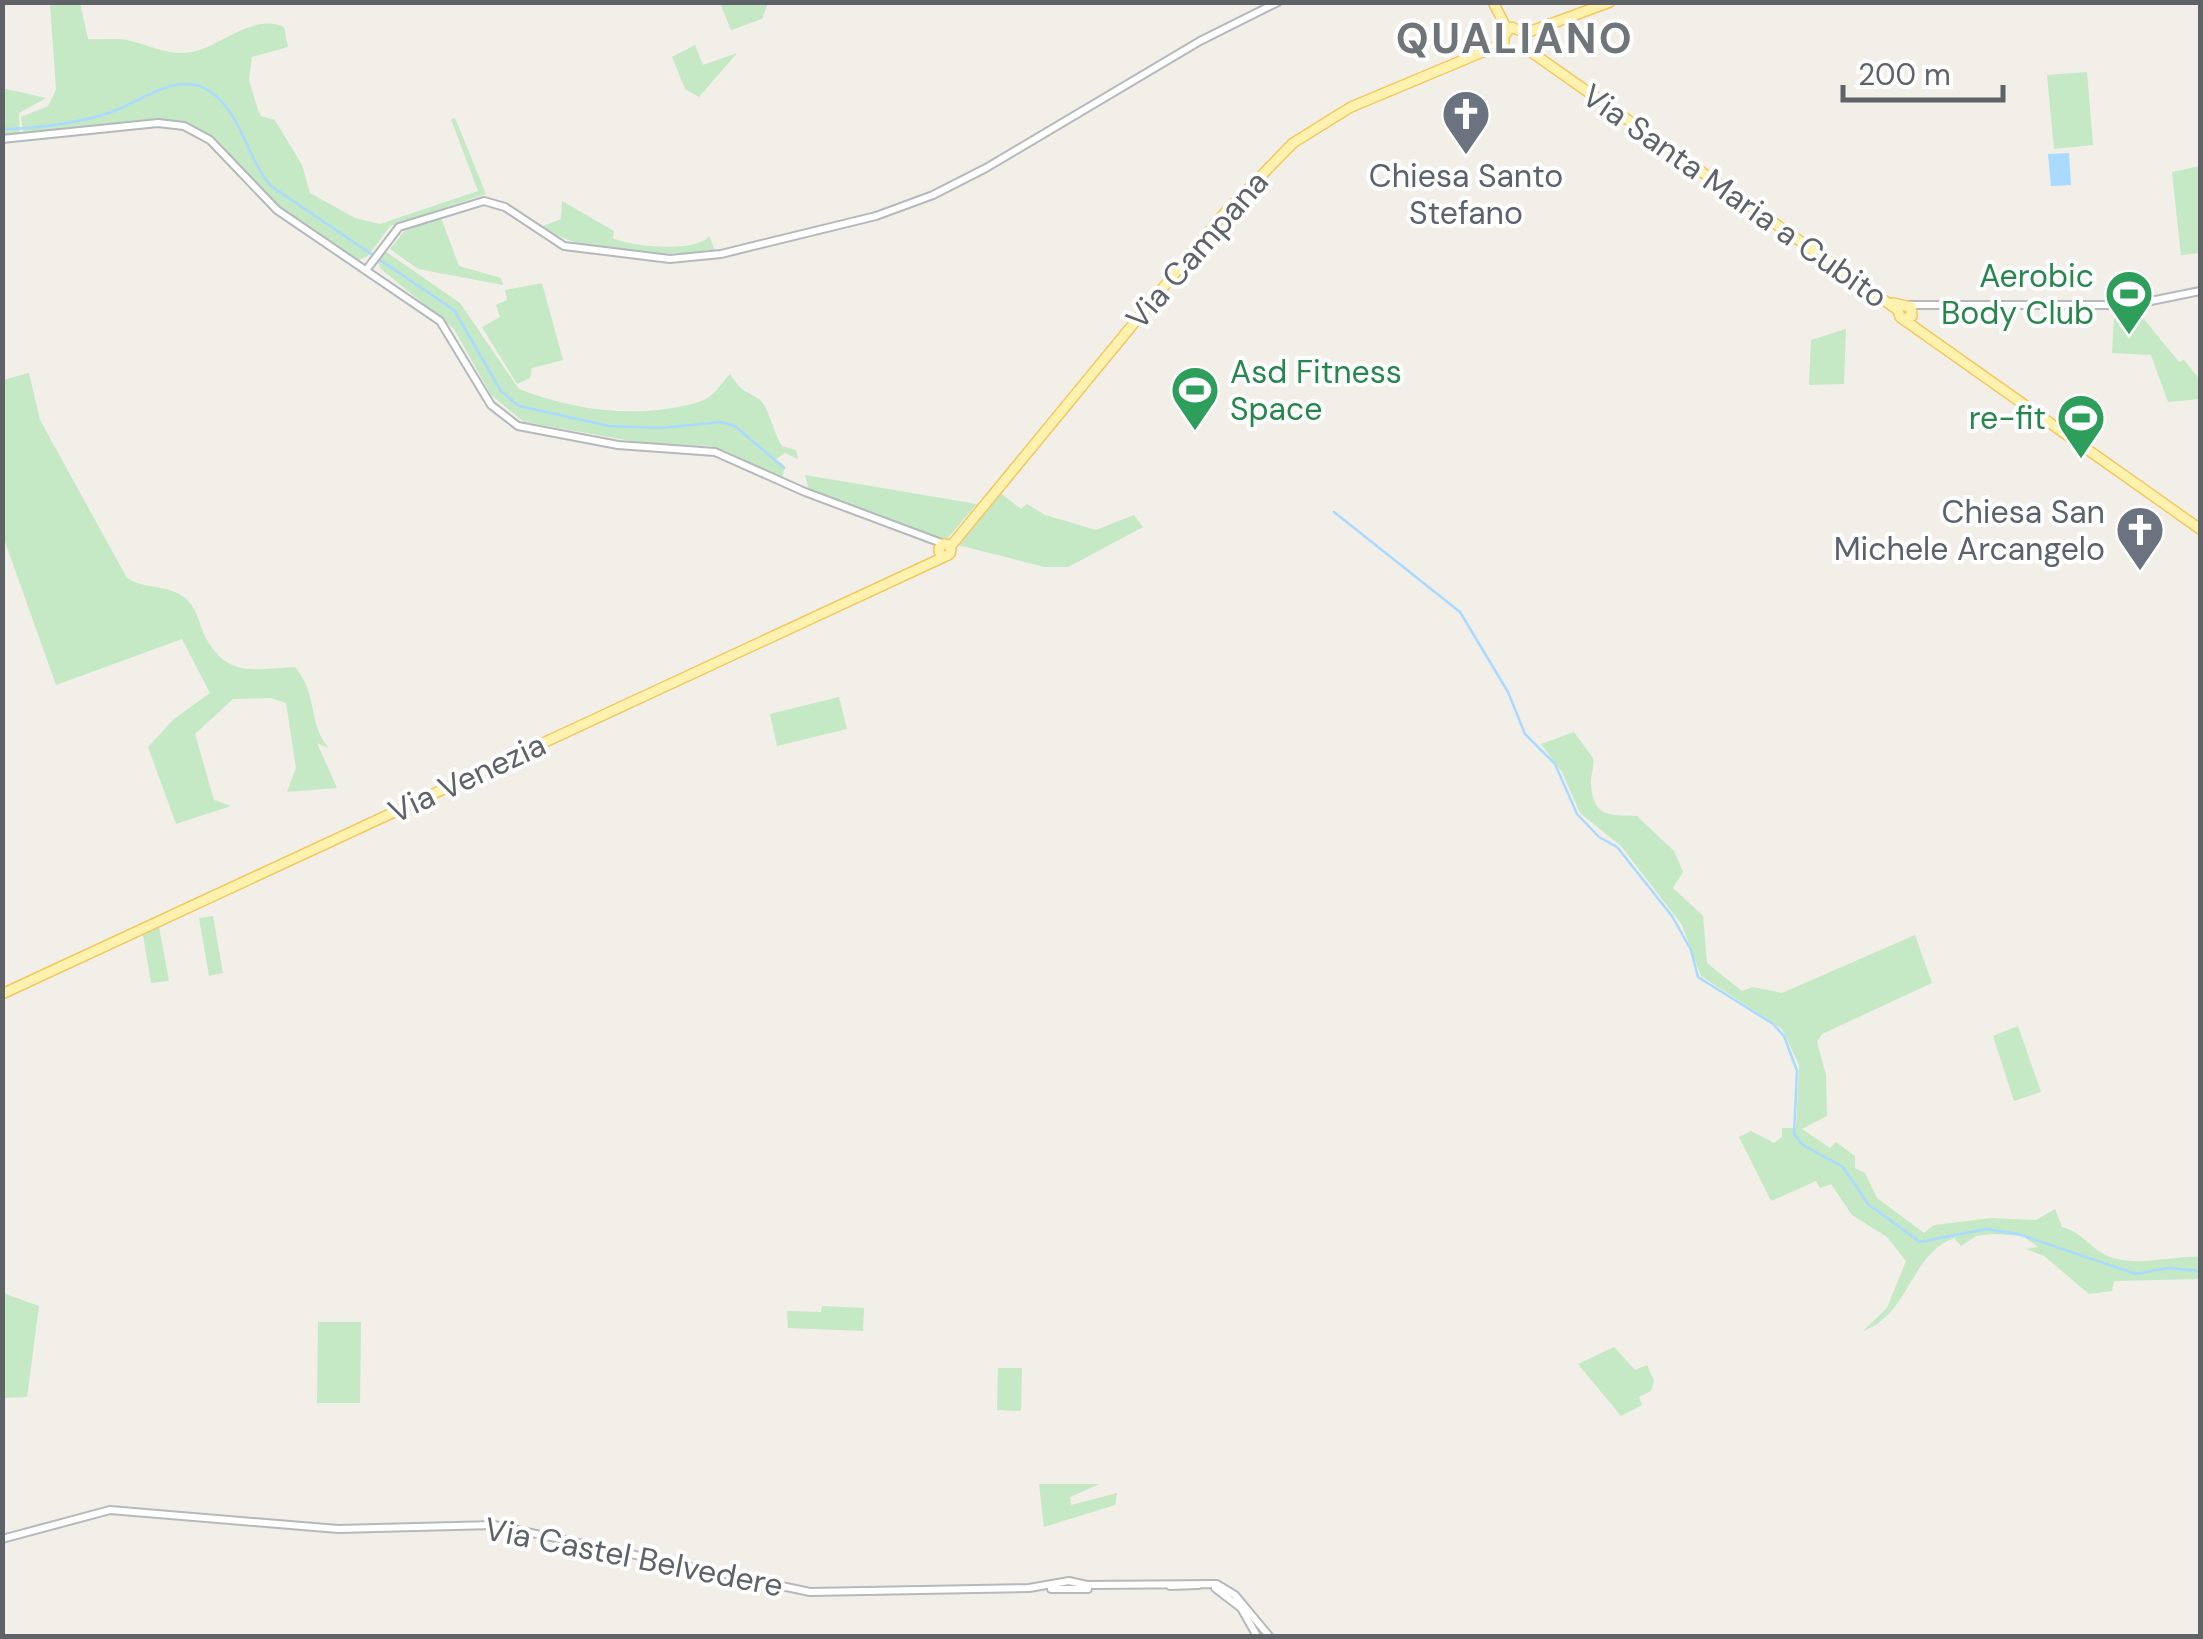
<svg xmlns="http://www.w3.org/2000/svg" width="2203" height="1639" font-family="'DM Sans',sans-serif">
	<rect width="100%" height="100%" fill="#f1efe8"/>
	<g fill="#c5e8c5">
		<path d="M50 3H80L88 39C101 40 113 38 127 40 151 45 170 58 196 51 223 44 255 13 284 27L288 47 252 57 249 80 258 110 261 116 275 120 302 165 310 193 355 218 380 224 478 191 451 119 455 118 486 194 390 226 368 256 359 260 279 207 217 140 187 123 156 119 24 135 21 117 48 106 56 90Z"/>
		<path d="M720 3H768L762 19 731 30Z"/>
		<path d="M695 45 703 65 737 53 699 97 685 89 672 57Z"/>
		<path d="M2087 72 2093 145 2054 149 2047 75Z"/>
		<path d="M2 88 46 98 19 113 20 135H3Z"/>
		<path d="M2200 166V253L2181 255 2172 172Z"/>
		<path d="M562 201 614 231 613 238C630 247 698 253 709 236L715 251C660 256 588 256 541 227L561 219Z"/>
		<path d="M441 218 459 266 501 278 503 285 418 269 390 249 407 228Z"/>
		<path d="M385 251 460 303 519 389C575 411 642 420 702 401 713 397 722 383 730 374 742 393 746 390 760 400 769 407 772 430 782 446L796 450 798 459 785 453 776 459 785 466 782 479 711 446 643 443 524 422 491 395 454 329 381 269 378 262Z"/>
		<path d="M542 283 563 360 532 368 530 378 517 384 482 327 500 317 496 305 507 300 505 290Z"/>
		<path d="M2114 318H2143L2179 362 2184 360 2200 380V399L2168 402 2151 355 2112 353Z"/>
		<path d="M1846 329 1844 384 1809 385 1811 340Z"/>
		<path d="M29 373 40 420 127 578C145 590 168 584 185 598 196 607 198 619 203 632 225 679 253 669 295 667 318 693 308 726 329 748L317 743 337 788 287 792 296 768 286 703 271 698 233 699 195 734 214 800 231 806 176 824 148 747 174 719 210 693 182 639 56 685 3 536V380Z"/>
		<path d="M805 475 977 504 945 541 809 490Z"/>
		<path d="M1002 494 1021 509 1027 504 1045 515 1096 530 1134 515 1143 527 1068 567H1044L954 544 995 496Z"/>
		<path d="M839 697 847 729 777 746 770 714Z"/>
		<path d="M1574 732 1593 758C1595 768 1590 774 1591 784 1593 818 1610 815 1637 816L1674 851 1683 872 1673 888 1703 916 1707 963 1742 991 1753 987 1782 993 1915 935 1932 983 1822 1034 1817 1042 1826 1075 1827 1116 1802 1129 1830 1148 1836 1142 1855 1156V1168L1865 1173 1877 1198 1924 1233 1934 1225 1991 1218 2036 1220 2055 1209 2062 1227C2081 1232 2087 1244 2102 1253 2131 1270 2170 1255 2200 1257V1279L2114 1281 2112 1291 2089 1294 2044 1256 2026 1249 2038 1247 2023 1236 1994 1234 1976 1236 1961 1246 1954 1238C1910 1254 1909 1315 1863 1331L1887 1308 1906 1261 1887 1237 1852 1215 1831 1184 1820 1188 1816 1181 1771 1201 1739 1137 1751 1131 1774 1143 1782 1137V1128H1796L1799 1065 1782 1029 1701 976 1682 925 1621 846 1580 813 1562 772 1541 744Z"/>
		<path d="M213 916 223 973 209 976 199 918Z"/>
		<path d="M159 927 169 981 151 983 143 935Z"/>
		<path d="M2018 1026 2041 1092 2014 1101 1993 1036Z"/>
		<path d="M3 1293 39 1306 27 1397 3 1398Z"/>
		<path d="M822 1306 864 1308 863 1331 788 1328 787 1311 821 1312Z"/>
		<path d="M318 1322H361L360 1403H317Z"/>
		<path d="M1614 1347 1635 1370 1647 1365 1654 1381 1651 1391 1639 1397 1642 1405 1621 1416 1578 1364Z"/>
		<path d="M998 1368H1022L1021 1411 997 1410Z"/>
		<path d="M1039 1484H1100L1070 1497 1071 1505 1117 1493 1115 1505 1044 1527Z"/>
	</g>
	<path fill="#aadaff" d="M2069 153 2071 185 2051 186 2048 154Z"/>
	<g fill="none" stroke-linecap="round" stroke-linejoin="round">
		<g stroke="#aadaff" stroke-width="2.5">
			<path d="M2 129C35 129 78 123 109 113 145 101 185 62 221 101 244 125 249 161 271 186L454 310 501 391 519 406 609 426 660 428 721 422 735 426 784 468"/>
			<path d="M1334 512 1460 612 1508 692 1525 734 1555 764 1577 814 1599 837 1617 847 1672 916 1691 950 1698 977 1773 1024 1784 1036 1797 1071 1794 1134 1803 1145 1843 1167 1868 1204 1920 1242 1986 1229 2018 1234 2136 1274 2168 1268 2200 1271"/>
		</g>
		<g stroke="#b5b8bc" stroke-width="10">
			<g id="minor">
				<path d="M2 139 158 123 184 126 210 140 277 210 440 321 491 405 518 426 618 445 715 452 805 492 944 544"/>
				<path d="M367 269 399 227 484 201 505 207 564 246 670 259 721 254 876 216 933 195 986 168 1200 41 1278 2"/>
				<path d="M1909 305H2131L2200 291"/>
				<path d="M2 1539 110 1510 338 1529 494 1525 810 1592 1029 1588 1069 1581 1087 1585 1217 1584 1235 1595 1269 1636"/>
				<path d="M1170 1586 1198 1585"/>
				<path d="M1215 1588 1241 1608 1257 1636"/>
				<path d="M1051 1589H1088"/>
			</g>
		</g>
		<g stroke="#f2c960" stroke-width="12">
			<g id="major">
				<path d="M1493 2 1507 29"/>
				<path d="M1526 33 1610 2"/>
				<path d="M1504 43V36L1511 27 1526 33"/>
				<path d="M1524 47 1898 310"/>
				<path d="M1893 303 1911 307 1912 316 1904 319"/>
				<path d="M1898 310 1900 317 2200 529"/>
				<circle cx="945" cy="550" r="6"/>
				<path d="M950 547 1222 216 1293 143 1351 107 1504 43"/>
				<path d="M2 994 944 557"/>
			</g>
		</g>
		<use href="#minor" stroke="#fff" stroke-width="6"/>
		<use href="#major" stroke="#fff2af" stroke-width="9"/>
	</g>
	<defs>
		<g id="church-pin" transform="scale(2.5)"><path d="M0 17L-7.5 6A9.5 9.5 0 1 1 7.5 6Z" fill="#6b7280" stroke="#fff"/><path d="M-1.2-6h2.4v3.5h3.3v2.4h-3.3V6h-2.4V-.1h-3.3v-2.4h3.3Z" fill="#fff"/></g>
		<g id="stadium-pin" transform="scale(2.5)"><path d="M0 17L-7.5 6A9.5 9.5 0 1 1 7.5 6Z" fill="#2e9e5b" stroke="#fff"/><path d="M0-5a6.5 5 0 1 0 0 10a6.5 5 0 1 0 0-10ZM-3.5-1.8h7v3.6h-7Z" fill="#fff"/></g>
	</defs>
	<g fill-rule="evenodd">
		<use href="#church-pin" x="1466" y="114"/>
		<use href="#stadium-pin" x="2129" y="294"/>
		<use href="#stadium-pin" x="1195" y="390"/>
		<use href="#stadium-pin" x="2081" y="418"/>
		<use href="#church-pin" x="2140" y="530"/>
	</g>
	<g text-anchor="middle" stroke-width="8" stroke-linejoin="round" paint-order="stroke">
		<g font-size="32" fill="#5b616d" stroke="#fff">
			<text x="1466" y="187">Chiesa Santo<tspan x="1466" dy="37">Stefano</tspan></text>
			<text x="2105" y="523" text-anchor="end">Chiesa San<tspan x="2105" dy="37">Michele Arcangelo</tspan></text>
		</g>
		<g font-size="32" fill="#5f6368" stroke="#fff">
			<text transform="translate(1735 196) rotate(35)" y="11">Via Santa Maria a Cubito</text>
			<text transform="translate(1197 250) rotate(-49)" y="11">Via Campana</text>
			<text transform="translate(467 778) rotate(-25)" y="11">Via Venezia</text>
			<text transform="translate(634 1557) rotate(11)" y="11">Via Castel Belvedere</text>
		</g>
		<g font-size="32" fill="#27864d" stroke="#fff" text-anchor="end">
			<text x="2094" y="287">Aerobic<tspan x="2094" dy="37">Body Club</tspan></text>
			<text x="1230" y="383" text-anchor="start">Asd Fitness<tspan x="1230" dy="37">Space</tspan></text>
			<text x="2046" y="429">re-fit</text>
		</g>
		<g font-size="42" font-weight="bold" letter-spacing="2.5" fill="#70757a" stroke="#fff">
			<text x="1515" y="53">QUALIANO</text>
		</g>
	</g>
	<rect width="2203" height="1639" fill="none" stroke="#5f6368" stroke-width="10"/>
	<path d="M1843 85v15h160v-15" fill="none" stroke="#5f6368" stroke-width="5"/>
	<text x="1858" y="85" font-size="30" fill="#5f6368" stroke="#ffffff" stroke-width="8" paint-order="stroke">200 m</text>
</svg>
